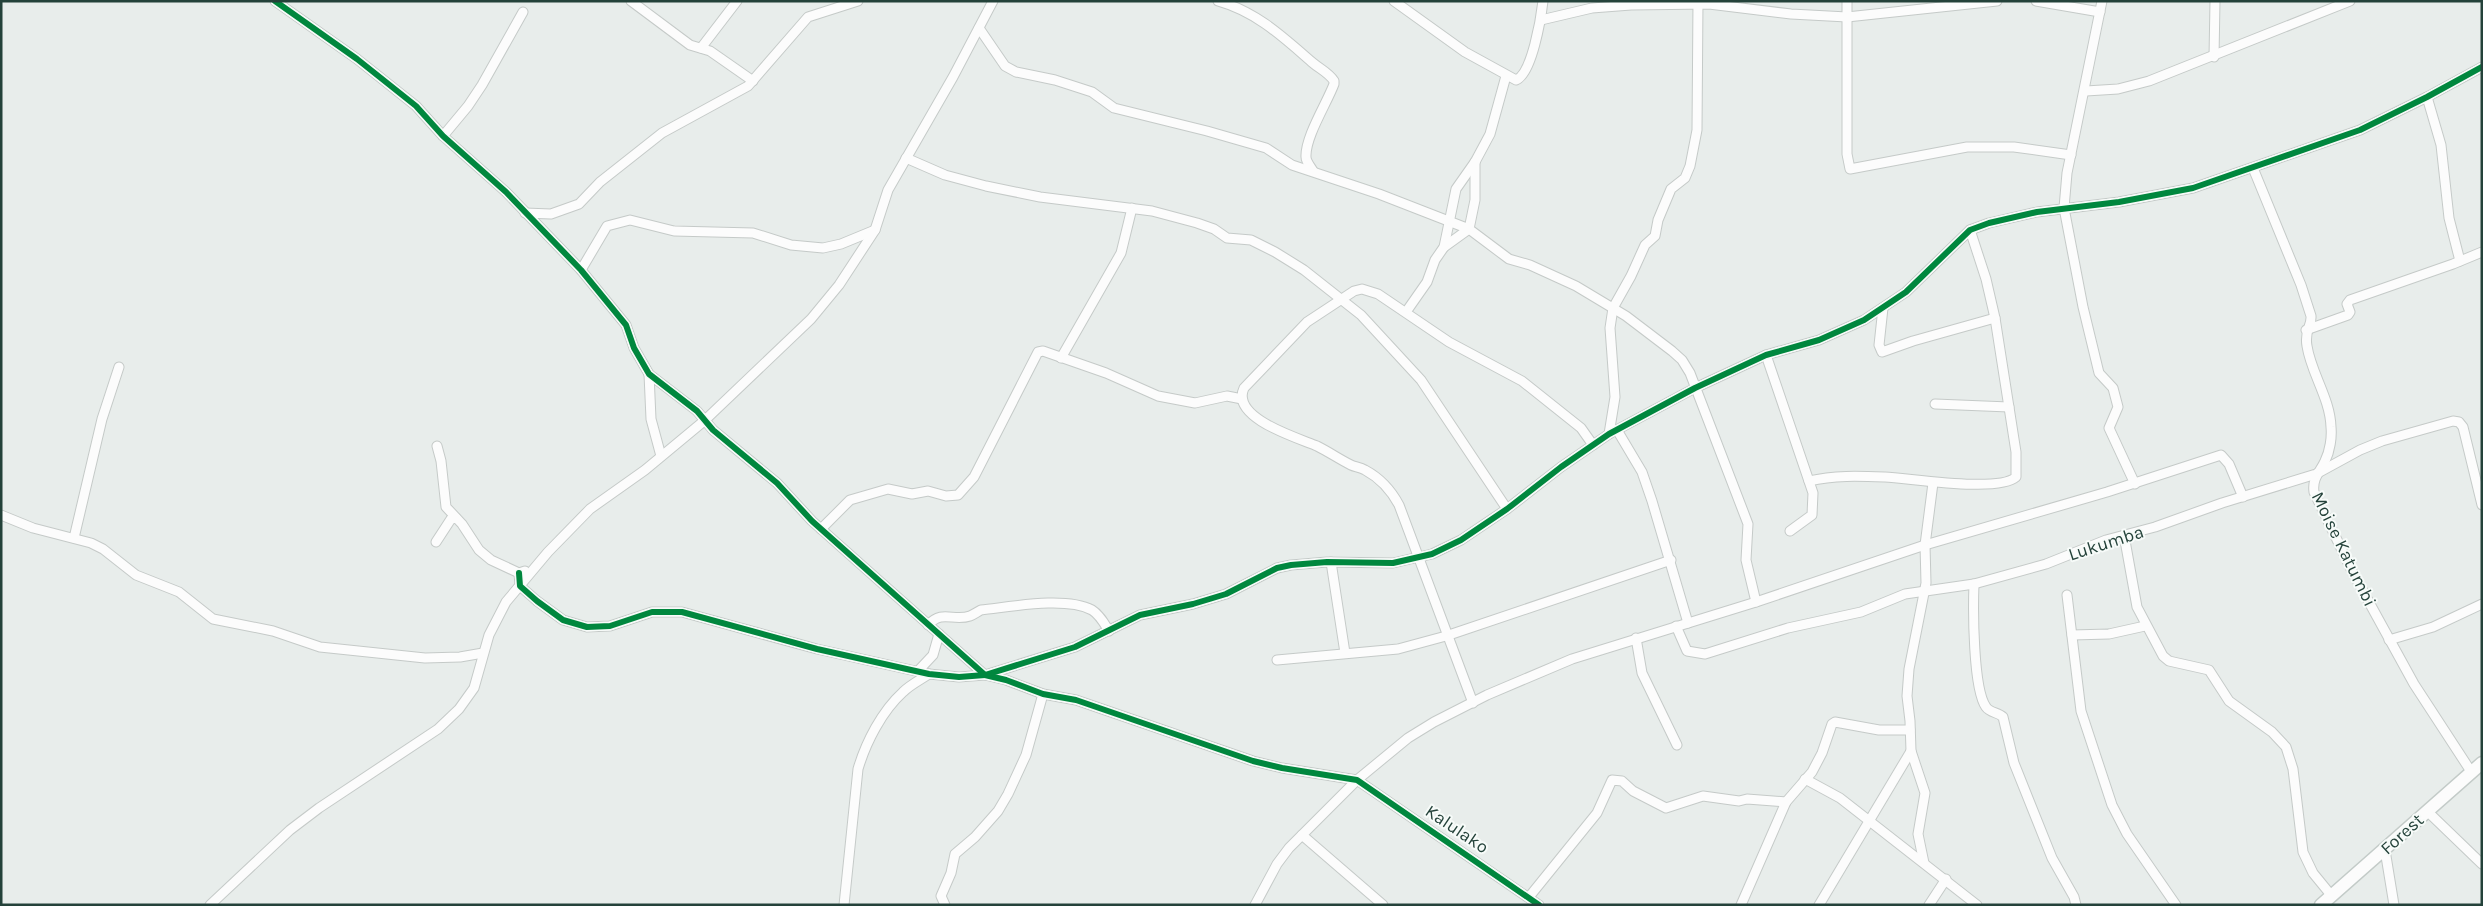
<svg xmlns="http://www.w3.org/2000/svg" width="2483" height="906" font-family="Karla,sans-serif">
	<rect width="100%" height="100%" fill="#e8edeb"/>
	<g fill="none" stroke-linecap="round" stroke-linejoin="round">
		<g stroke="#c5cac8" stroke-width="11">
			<g id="street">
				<path d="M275 1 357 59 416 106 443 136 506 192 581 270 626 325 634 348 649 374 697 411 713 430 777 483 812 521 985 675 1006 680 1043 694 1076 700 1253 761 1282 768 1357 780 1539 905"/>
				<path d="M631 1 690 45 710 51 753 81"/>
				<path d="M1218 1C1257 12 1283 37 1313 63 1320 69 1329 73 1334 81V84C1327 103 1305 137 1306 157 1306 162 1311 167 1313 171"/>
				<path d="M1394 1 1465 52 1516 80C1532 74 1541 18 1543 1"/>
				<path d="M1847 1V154L1850 169 1967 147H2014L2071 155"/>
				<path d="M2036 1 2100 12"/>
				<path d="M2102 1 2067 173 2064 208 2083 307 2099 373 2113 388 2118 407 2109 428 2135 484"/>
				<path d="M1541 20 1592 8 1631 5 1709 4 1791 14 1847 17 1997 1"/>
				<path d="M979 28 1005 66 1016 72 1055 80 1092 92 1114 108 1207 131 1266 148 1292 165 1379 194 1469 229 1509 259 1530 265 1576 286 1626 316 1672 351 1682 360 1690 373 1748 524 1746 560 1756 602"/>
				<path d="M701 48 737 1"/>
				<path d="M2214 57 2215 1"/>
				<path d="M2086 91 2118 89 2149 81 2350 1"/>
				<path d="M2427 97 2441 145 2449 218 2460 261"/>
				<path d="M443 136 468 106 482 85 523 12"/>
				<path d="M906 158 945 175 986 186 1040 197 1152 211 1197 223 1214 229 1227 238 1251 240 1275 252 1304 270 1361 315 1421 380 1507 509"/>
				<path d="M2253 168 2301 285 2311 316C2312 326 2304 330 2307 346 2311 373 2330 398 2331 427 2332 437 2330 451 2325 461 2320 472 2312 478 2314 492L2353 573 2414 684 2472 773"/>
				<path d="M525 213 551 214 579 204 600 182 662 133 748 86 808 17 858 1"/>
				<path d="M1444 247 1469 229 1475 200V162"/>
				<path d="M581 270 607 226 630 220 674 231 753 233 791 245 823 248 841 244 875 230"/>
				<path d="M1883 308 1879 345 1882 352 1913 341 1995 318"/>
				<path d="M1406 312 1427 282 1435 260 1444 247 1456 189 1475 162 1490 134 1506 76"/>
				<path d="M2306 330 2348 315 2350 312 2347 304 2350 300 2453 264 2482 252"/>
				<path d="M1766 355 1813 493 1812 515 1790 531"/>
				<path d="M1061 358 1121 253 1132 208"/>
				<path d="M649 374 651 419 661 456"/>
				<path d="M1935 404 2009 407"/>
				<path d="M1617 430 1642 472 1652 501 1688 623"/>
				<path d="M1609 434 1615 397 1610 328 1613 308 1631 276 1645 245 1655 236 1658 220 1671 189 1685 178 1690 166 1697 130 1698 1"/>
				<path d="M437 446 441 461 446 507 462 524 479 550 491 560 519 573 525 571"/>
				<path d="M1809 481C1834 475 1859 476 1885 477 1910 478 1998 493 2016 477V452L1995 318 1986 279 1970 230"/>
				<path d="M1 515 33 528 91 543 103 549 136 575 179 592 213 619 273 631 320 647 425 658 460 657 483 653"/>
				<path d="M821 529 850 500 888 489 912 494 928 491 946 496 958 495 974 477 1038 352 1043 351 1106 373 1158 396 1195 403 1227 396 1242 399"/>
				<path d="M2124 535 2137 607 2163 656 2169 661 2209 670 2229 701 2272 732 2286 747 2293 769 2303 852 2313 873 2331 895"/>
				<path d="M74 538 102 419 119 367"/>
				<path d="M436 542 451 519 456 518"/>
				<path d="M1331 562 1345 653"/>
				<path d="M519 573 520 586 537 601 563 620 587 627 610 626 652 612H682L817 649 929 674 959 677 985 675 1075 647 1140 615 1193 604 1226 594 1277 568 1291 565 1327 562 1393 563 1432 554 1461 540 1507 509 1561 467 1609 434 1695 388 1766 355 1819 340 1864 320 1906 292 1970 230 1989 223 2037 212 2119 202 2193 188 2360 130 2427 97 2482 67"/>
				<path d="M1974 584C1973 609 1973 689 1986 707 1990 713 1998 712 2003 717L2014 763 2052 858 2074 897 2076 905"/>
				<path d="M2067 595 2081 711 2112 805 2127 834 2176 905"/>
				<path d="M928 625C943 609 953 622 970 616 973 615 977 612 981 610 1010 607 1065 596 1092 610 1100 615 1104 623 1109 631"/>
				<path d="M1676 626 1687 651 1705 654 1788 628 1861 612 1905 594 1974 584 2046 564 2106 540 2155 527 2222 503 2316 474 2360 450 2382 441 2453 421 2459 422 2463 427 2482 505"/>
				<path d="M2072 635 2109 634 2145 626"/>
				<path d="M1636 638 1642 673 1677 745"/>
				<path d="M2389 640 2433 627 2482 604"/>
				<path d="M1277 660 1398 649 1446 636 1671 560"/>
				<path d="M918 671 933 655 939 634"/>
				<path d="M1473 703 1399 505C1391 490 1380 478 1365 470 1360 467 1355 467 1351 465 1339 459 1329 452 1317 446 1298 438 1230 418 1244 388L1307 322 1354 291 1362 289 1378 294 1449 342 1522 381 1581 428 1593 445"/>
				<path d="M1805 779 1840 798 1977 905"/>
				<path d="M2427 811 2482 864"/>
				<path d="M1302 835 1383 905"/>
				<path d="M2385 850 2394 905"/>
				<path d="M1924 863 1918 834 1925 793 1911 751 1910 721 1907 696 1909 669 1926 583 1925 545 1933 483"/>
				<path d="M1529 897 1597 813 1612 780 1622 781 1633 791 1666 808 1703 796 1739 801 1747 799 1786 802"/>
				<path d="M210 905 290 830 319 808 438 729 459 709 474 688 489 635 506 602 548 552 590 509 645 470 704 421 811 319 839 285 875 230 888 190 953 77 993 1"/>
				<path d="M844 905 858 769C866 742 882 711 903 692 910 685 920 680 929 674"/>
				<path d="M945 905 941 896 951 873 955 854 975 837 998 811 1008 794 1026 755 1043 694"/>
				<path d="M1255 905 1277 864 1289 848 1357 780 1408 738 1434 722 1487 695 1572 659 1756 602 1925 545 2107 492 2221 455 2229 464 2243 497"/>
				<path d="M1741 905 1786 802 1812 772 1822 753 1832 724 1835 722 1879 730H1910"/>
				<path d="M1819 905 1911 751"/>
				<path d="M1929 905 1946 879"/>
			</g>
		</g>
		<g stroke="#c3cbc8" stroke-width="15">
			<path id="secondary" d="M2321 905 2482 763"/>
		</g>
		<use href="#street" stroke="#fcfcfc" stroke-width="9"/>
		<use href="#secondary" stroke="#fcfcfc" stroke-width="12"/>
		<g stroke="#f7fbf9" stroke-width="9">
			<g id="cycleway">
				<path d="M275 1 357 59 416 106 443 136 506 192 581 270 626 325 634 348 649 374 697 411 713 430 777 483 812 521 985 675 1006 680 1043 694 1076 700 1253 761 1282 768 1357 780 1539 905"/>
				<path d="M519 573 520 586 537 601 563 620 587 627 610 626 652 612H682L817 649 929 674 959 677 985 675 1075 647 1140 615 1193 604 1226 594 1277 568 1291 565 1327 562 1393 563 1432 554 1461 540 1507 509 1561 467 1609 434 1695 388 1766 355 1819 340 1864 320 1906 292 1970 230 1989 223 2037 212 2119 202 2193 188 2360 130 2427 97 2482 67"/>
			</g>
		</g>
		<use href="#cycleway" stroke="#00873e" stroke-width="6"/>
	</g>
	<g text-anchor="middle" stroke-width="4" stroke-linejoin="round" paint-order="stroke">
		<g font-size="18" fill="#24423a" stroke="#f7fbf9">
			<text transform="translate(2106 543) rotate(-18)" y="6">Lukumba</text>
			<text transform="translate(2344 549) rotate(64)" y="6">Moise Katumbi</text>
			<text transform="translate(1457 829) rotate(34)" y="6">Kalulako</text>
			<text transform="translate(2402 834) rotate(-42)" y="6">Forest</text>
		</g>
	</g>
	<rect width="2483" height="906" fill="none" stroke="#24423a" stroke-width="5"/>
</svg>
